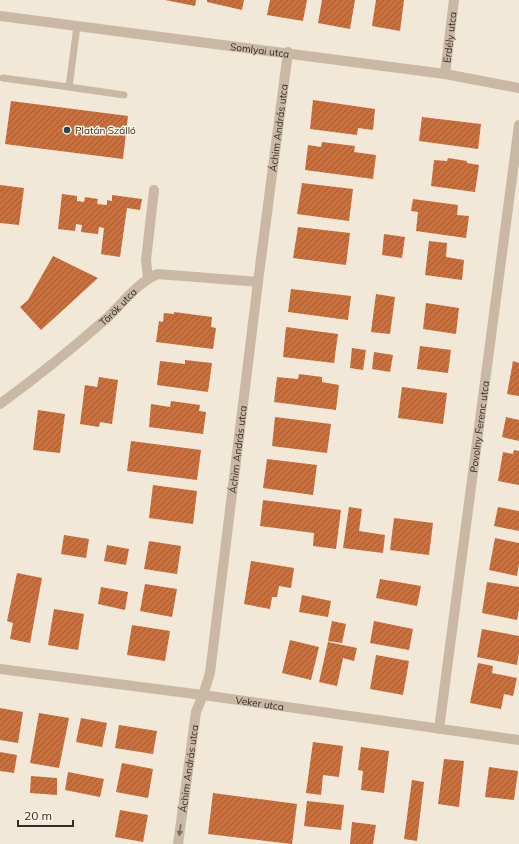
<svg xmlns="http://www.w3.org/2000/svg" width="519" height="844" font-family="Mulish,sans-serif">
	<defs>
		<pattern id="building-hatch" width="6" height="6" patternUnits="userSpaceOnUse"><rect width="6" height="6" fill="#c77040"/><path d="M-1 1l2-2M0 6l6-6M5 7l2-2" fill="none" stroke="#a25c35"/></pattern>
	</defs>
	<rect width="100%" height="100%" fill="#f1e8d8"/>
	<g fill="url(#building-hatch)">
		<path d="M165 0H196L195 6Z"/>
		<path d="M207 0H244L242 10 207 2Z"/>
		<path d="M270 0H307L303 21 267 15Z"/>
		<path d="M322 0H355L350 29 318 23Z"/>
		<path d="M376 0H404L400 31 372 26Z"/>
		<path d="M313 100 375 109 373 130 358 128 357 135 310 129Z"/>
		<path d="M11 101 128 116 123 159 5 144Z"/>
		<path d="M422 117 481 124 478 149 419 141Z"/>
		<path d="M322 142 355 146 354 152 376 155 373 179 305 170 308 145 321 147Z"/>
		<path d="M448 158 467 161V163L479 165 475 192 431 186 434 160 447 161Z"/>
		<path d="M302 183 353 189 349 221 297 214Z"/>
		<path d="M0 185 24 188 19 225 0 223Z"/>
		<path d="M62 194 77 196V201L84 202 85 197 98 199 97 204 107 205V200L112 201V195L142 199 140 210 127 208 120 257 101 254 104 228 99 227 98 234 81 232 82 225 76 224 75 231 58 229Z"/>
		<path d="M413 199 458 205 457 215 469 216 466 238 416 231 418 212 411 211Z"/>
		<path d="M298 227 350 233 346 265 293 258Z"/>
		<path d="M384 234 405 237 402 258 382 255Z"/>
		<path d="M429 241 447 243 446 257 464 260 462 280 425 275Z"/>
		<path d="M53 256 98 278 41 330 20 307 28 300Z"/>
		<path d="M291 289 351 296 348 320 288 312Z"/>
		<path d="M376 294 395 297 390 334 371 332Z"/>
		<path d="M426 303 459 308 456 334 423 329Z"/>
		<path d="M174 312 212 317 211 327 216 328 213 349 156 342 159 321 163 322 164 313 174 314Z"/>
		<path d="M286 327 338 334 334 363 283 357Z"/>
		<path d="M420 346 451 350 448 373 417 369Z"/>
		<path d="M352 348 366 350 363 370 350 368Z"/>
		<path d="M374 352 393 355 390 372 372 369Z"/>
		<path d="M185 360 212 363 208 392 157 385 160 361 185 364Z"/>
		<path d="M513 361 519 363V396L507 394Z"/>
		<path d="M299 374 322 377V382L339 385 336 410 274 402 277 377 298 379Z"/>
		<path d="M99 377 118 380 112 424 100 422 99 427 80 424 85 385 97 387Z"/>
		<path d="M402 387 447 393 443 424 398 418Z"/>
		<path d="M171 401 200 405 199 411 206 412 203 434 149 427 151 404 170 407Z"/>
		<path d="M38 410 65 414 60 453 33 450Z"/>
		<path d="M275 417 331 424 327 453 272 446Z"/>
		<path d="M506 417 519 420V441L502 437Z"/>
		<path d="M131 441 201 450 197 480 127 471Z"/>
		<path d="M514 450 519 451V485L498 481 503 452 513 454Z"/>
		<path d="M267 459 317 465 313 495 263 488Z"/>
		<path d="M153 485 197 491 193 524 149 518Z"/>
		<path d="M263 500 341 510 336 549 313 546 314 533 260 526Z"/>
		<path d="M349 507 362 509 359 531 385 535 383 553 343 548Z"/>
		<path d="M498 507 519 511V531L494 526Z"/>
		<path d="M394 518 433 523 429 555 390 550Z"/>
		<path d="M64 535 89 539 86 558 61 554Z"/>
		<path d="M495 538 519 543V563L517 576 489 570Z"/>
		<path d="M149 541 181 546 177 574 144 569Z"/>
		<path d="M107 545 129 549 126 565 104 561Z"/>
		<path d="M251 561 294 568 291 588 279 586 277 597H272L270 609 244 604Z"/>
		<path d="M17 573 42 578 30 643 10 639 13 623 7 621Z"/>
		<path d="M380 579 421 586 417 606 376 598Z"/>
		<path d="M487 582 519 587V609L517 620 482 613Z"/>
		<path d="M145 584 177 589 172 617 140 611Z"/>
		<path d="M101 587 128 592 125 610 98 604Z"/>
		<path d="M302 595 331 601 328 617 299 612Z"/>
		<path d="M54 609 84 614 78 650 48 645Z"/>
		<path d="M332 621 346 624 342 643 328 641Z"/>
		<path d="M374 621 413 629 409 650 370 643Z"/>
		<path d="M132 625 170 631 165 661 127 655Z"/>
		<path d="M482 629 519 636V652L517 665 477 657Z"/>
		<path d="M290 640 319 647 311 680 282 673Z"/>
		<path d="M328 642 357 648 354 661 343 658 337 686 319 682Z"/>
		<path d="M376 655 409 661 403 695 370 689Z"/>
		<path d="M478 663 493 666 492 673 517 678 513 696 504 694 501 709 470 703Z"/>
		<path d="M0 708 23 712 18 743 0 740Z"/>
		<path d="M39 713 69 718 59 768 30 763Z"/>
		<path d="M81 718 107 723 102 747 76 742Z"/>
		<path d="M119 725 157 731 153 754 115 748Z"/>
		<path d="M313 742 343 746 339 777 323 775 321 795 306 793Z"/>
		<path d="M361 747 389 751 384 793 361 790 363 771 358 770Z"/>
		<path d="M0 752 17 755 14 773 0 771Z"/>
		<path d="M444 759 464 761 459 807 438 804Z"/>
		<path d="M122 763 153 769 148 798 116 792Z"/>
		<path d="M489 767 518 771 514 800 485 797Z"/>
		<path d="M68 772 104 779 100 797 65 790Z"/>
		<path d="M31 776 57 778V795L30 793Z"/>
		<path d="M412 780 424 782 417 841 404 839Z"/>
		<path d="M213 793 297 804 292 844 208 834Z"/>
		<path d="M307 801 344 805 341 830 304 826Z"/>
		<path d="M120 810 148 815 143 842 115 837Z"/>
		<path d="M352 822 376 825 373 844H350Z"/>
	</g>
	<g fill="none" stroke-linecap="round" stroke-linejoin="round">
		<g stroke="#c9b9a4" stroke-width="7">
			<path d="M3 78 69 87 77 26"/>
			<path d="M69 87 124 95"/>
		</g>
		<g stroke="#c9b9a4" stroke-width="10">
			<path id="s1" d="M0 16 445 74 519 88"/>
			<path id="s2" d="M445 74 454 0"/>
			<path d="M148 278 146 260 154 190"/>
			<path id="s3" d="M0 404C37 377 73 348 107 318 123 303 138 282 158 274L258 282"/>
			<path id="s4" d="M0 669 203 695 519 740"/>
			<path id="s5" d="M439 729 519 125"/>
			<path id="s6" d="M178 844 196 712 203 695 210 673 258 282 288 52"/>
		</g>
	</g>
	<defs><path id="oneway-solid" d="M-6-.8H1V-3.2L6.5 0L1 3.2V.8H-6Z"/></defs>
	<use fill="#776b5f" href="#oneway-solid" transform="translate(180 830) rotate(98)"/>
	<circle fill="#1b4b56" stroke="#f9f2e4" stroke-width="1.5" cx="67" cy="130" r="4"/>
	<g text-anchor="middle" stroke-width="3" stroke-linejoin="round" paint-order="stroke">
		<g font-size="10" fill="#342c26" stroke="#f9f2e4">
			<text dy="4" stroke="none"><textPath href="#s2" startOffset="37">Erdély utca</textPath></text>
			<text dy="4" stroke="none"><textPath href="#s1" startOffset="262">Somlyai utca</textPath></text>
			<text dy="4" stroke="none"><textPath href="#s6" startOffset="724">Áchim András utca</textPath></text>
			<text dy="4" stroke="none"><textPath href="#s3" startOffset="153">Török utca</textPath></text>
			<text dy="4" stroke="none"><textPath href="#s5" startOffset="305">Povolny Ferenc utca</textPath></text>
			<text dy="4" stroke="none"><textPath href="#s6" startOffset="400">Áchim András utca</textPath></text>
			<text dy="4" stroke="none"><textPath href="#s4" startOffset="262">Veker utca</textPath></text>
			<text dy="4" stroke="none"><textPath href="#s6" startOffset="76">Áchim András utca</textPath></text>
		</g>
		<g font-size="10" fill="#342c26" stroke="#f9f2e4" text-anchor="start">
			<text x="75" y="134">Platán Szálló</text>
		</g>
	</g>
	<path d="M18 820v6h55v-6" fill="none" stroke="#342c26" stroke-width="2"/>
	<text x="24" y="820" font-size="12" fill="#342c26" stroke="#f9f2e4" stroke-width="3" paint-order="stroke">20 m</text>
</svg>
